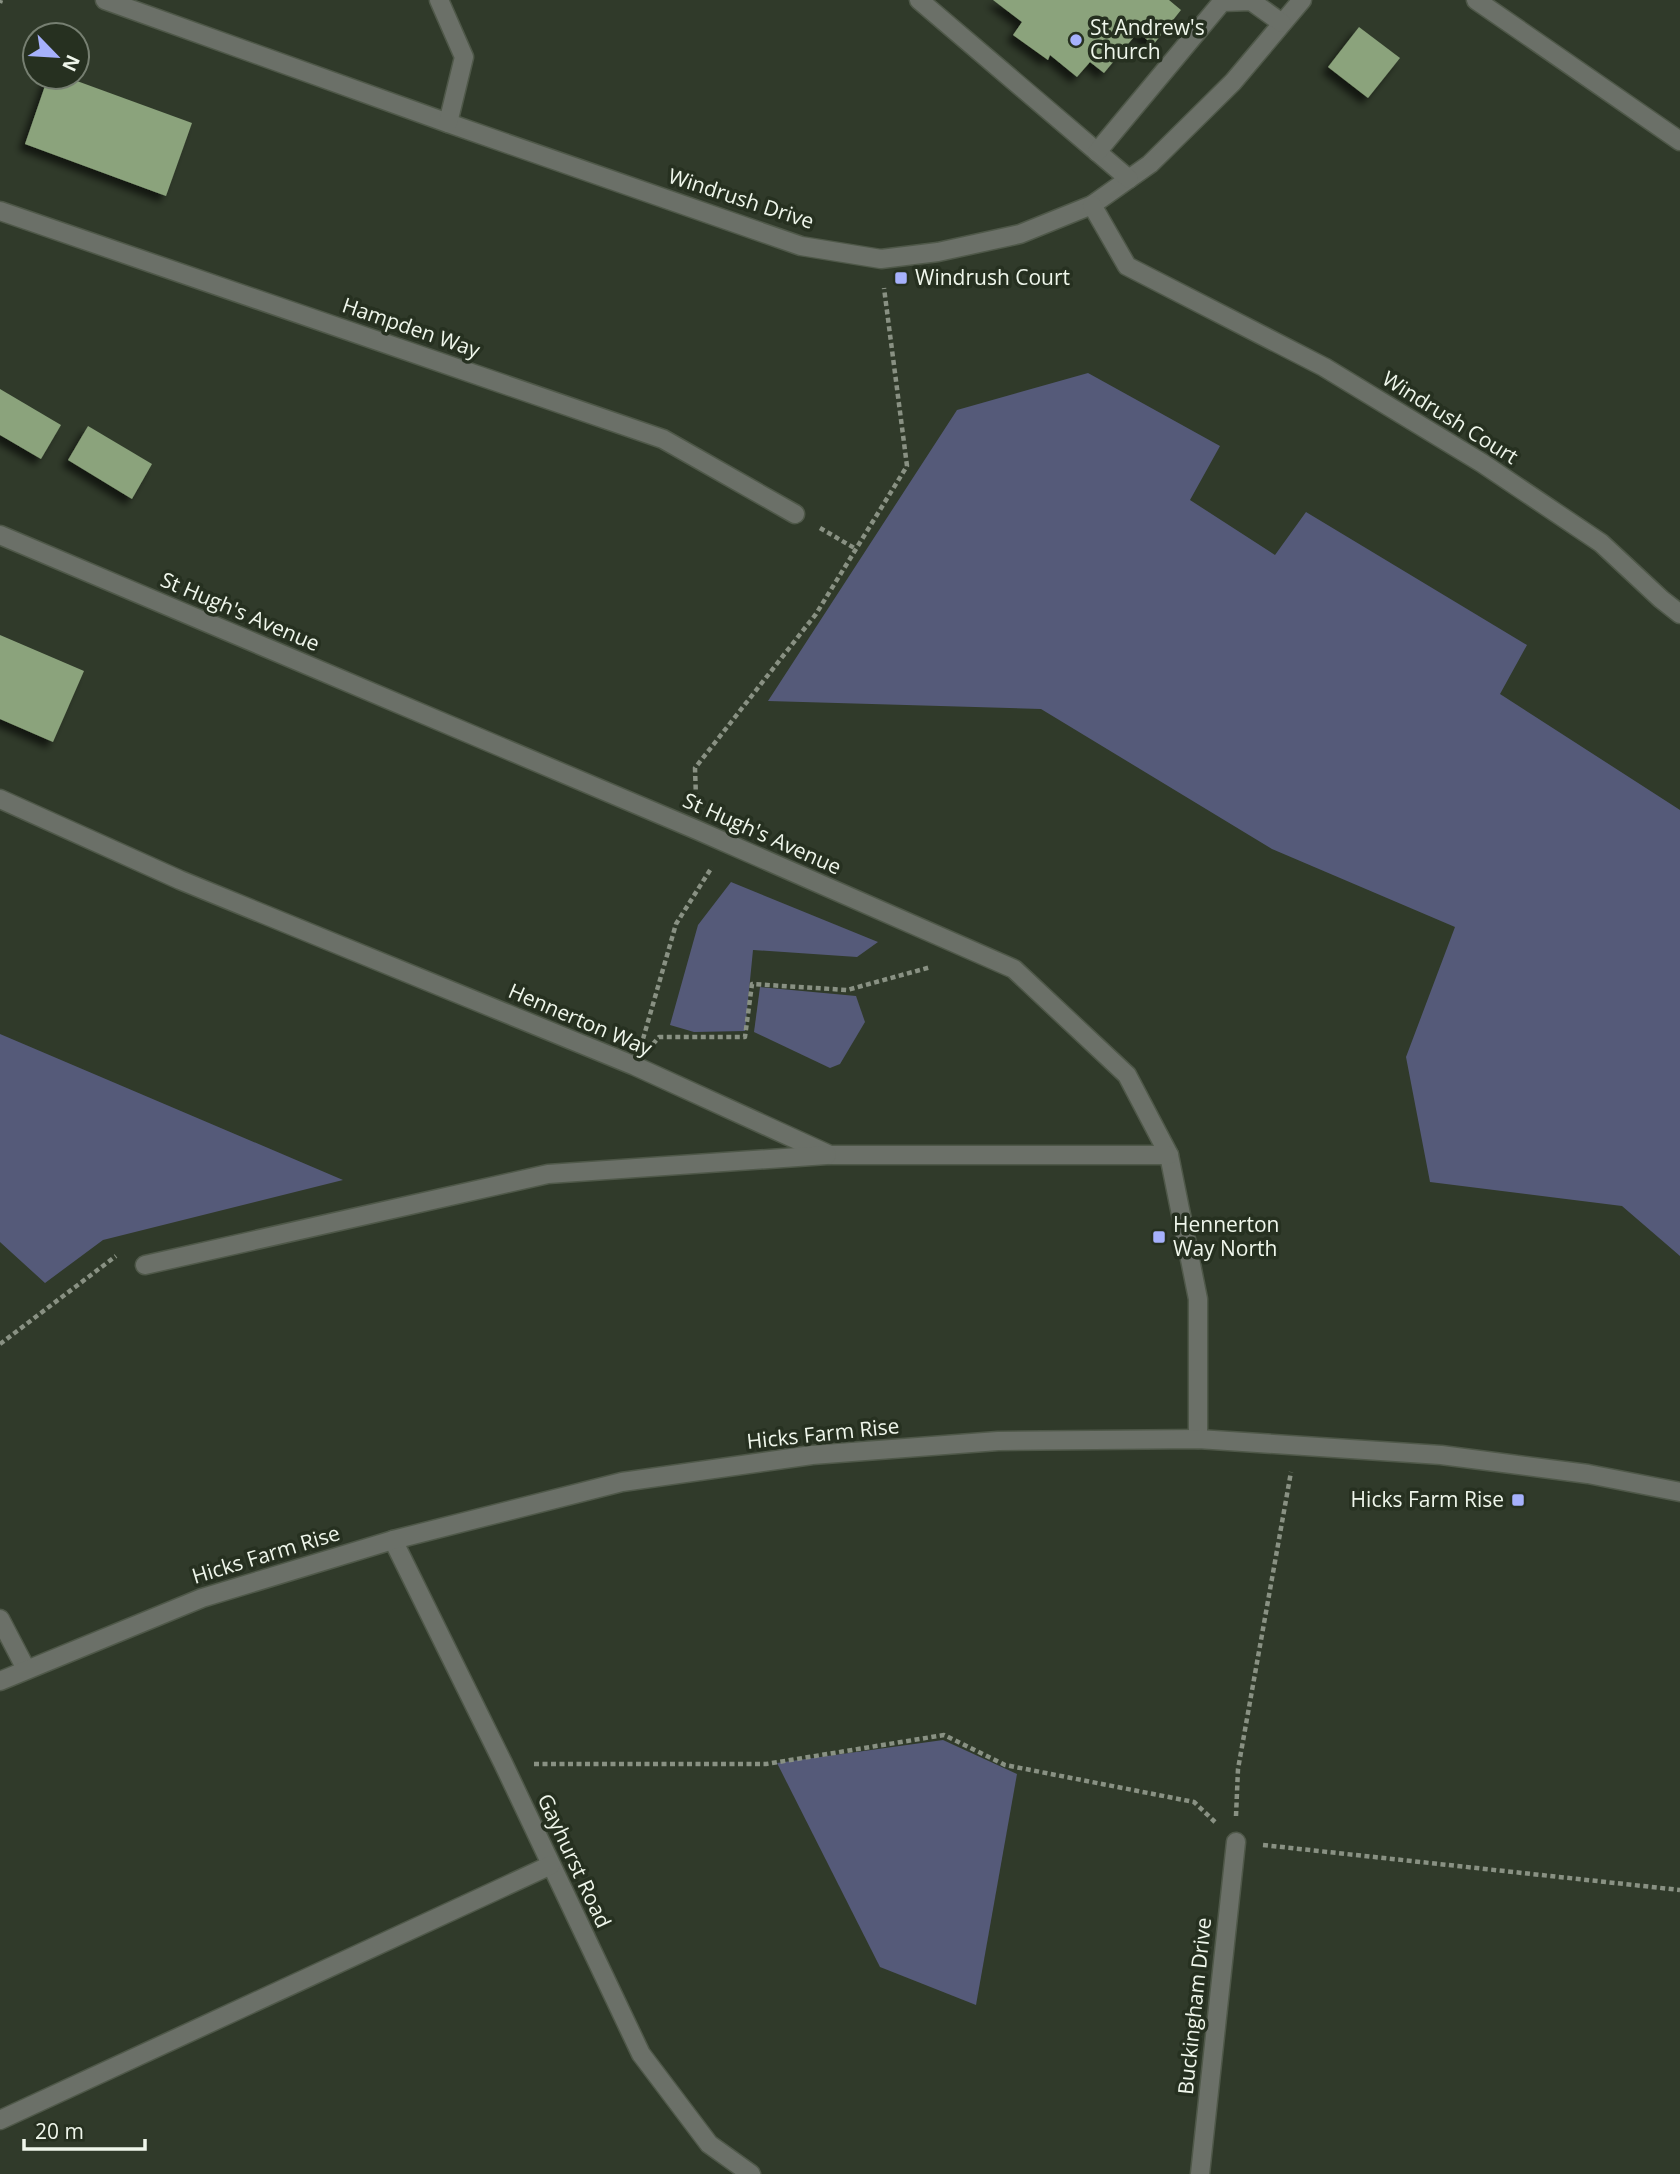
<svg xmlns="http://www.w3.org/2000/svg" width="1680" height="2174" font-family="'Open Sans',sans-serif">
	<defs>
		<filter id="shadow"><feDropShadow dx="-6" dy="6" stdDeviation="3.5" flood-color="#0009"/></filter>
	</defs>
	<rect width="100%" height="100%" fill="#303a2a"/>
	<g fill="#555a79">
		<path d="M1088 373 1220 446 1190 500 1275 555 1306 512 1527 645 1500 694 1680 810V1256L1622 1206 1430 1182 1406 1057 1455 927 1272 849 1041 709 768 701 957 410Z"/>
		<path d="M731 882 878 942 857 957 753 950 745 1031 694 1032 670 1025 698 925Z"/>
		<path d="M760 987 856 996 865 1022 840 1064 830 1068 754 1032Z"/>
		<path d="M0 1034 343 1180 103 1240 45 1283 0 1242Z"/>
		<path d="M943 1740 1017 1774 976 2005 880 1967 777 1763Z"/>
	</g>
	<g fill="#8ba37c" filter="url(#shadow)">
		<path d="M993 0H1169L1181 10 1153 45 1138 32 1104 73 1090 62 1077 77 1050 55 1048 60 1013 35 1022 22Z"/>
		<path d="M1359 27 1400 58 1368 98 1328 67Z"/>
		<path d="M48 77H66L192 123 166 196 25 144Z"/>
		<path d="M0 389 61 425 41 459 0 435Z"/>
		<path d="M88 426 152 464 132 499 68 460Z"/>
		<path d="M0 635 84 671 53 742 0 719Z"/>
	</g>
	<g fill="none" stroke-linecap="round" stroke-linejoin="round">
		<g stroke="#4f5849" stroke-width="21">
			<g id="minor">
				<path d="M105 0 448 123 801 246 881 259 938 252 1020 234 1092 205 1150 164 1233 82 1302 0"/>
				<path d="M439 0 464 57 448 123"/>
				<path d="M919 0 1129 179"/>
				<path d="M1476 0 1680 141"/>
				<path d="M1097 152 1222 2 1251 1 1282 23"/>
				<path d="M1092 205 1127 266 1324 367 1482 463 1601 543 1661 599 1680 614"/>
				<path d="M0 211 663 439 795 514"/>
				<path d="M0 535 697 830 1014 969 1127 1075 1169 1155 1198 1299V1439"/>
				<path d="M0 799 180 880 635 1066 830 1155H1169"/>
				<path d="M145 1265 548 1174 827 1155"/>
				<path d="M393 1540 503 1763 641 2054 709 2144 751 2174"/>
				<path d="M0 1619 26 1669"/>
				<path d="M0 1681 202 1598 393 1540 622 1482 812 1455 998 1441 1198 1439 1441 1455 1588 1474 1680 1492"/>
				<path d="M0 2120 551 1865"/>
				<path d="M1200 2174 1236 1842"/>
			</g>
		</g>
		<g stroke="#899183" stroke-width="4.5" stroke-dasharray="5 3.5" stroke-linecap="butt">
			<path d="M0 3 1 0"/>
			<path d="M820 528 856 549"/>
			<path d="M696 798 695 768 816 614 907 466 884 288"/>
			<path d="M643 1039 676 924 712 867"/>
			<path d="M653 1044 659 1037H745L752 984 847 990 931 967"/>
			<path d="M0 1344 116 1256"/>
			<path d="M534 1764H766L944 1735 1005 1765 1194 1802 1215 1822"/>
			<path d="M1236 1816 1238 1769 1291 1472"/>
			<path d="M1263 1845 1680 1890"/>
		</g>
		<use href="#minor" stroke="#6b7068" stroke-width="18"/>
	</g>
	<g fill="#a6b1fc" stroke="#263020" stroke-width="2.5">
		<circle cx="1076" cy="40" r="7"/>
		<rect x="894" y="271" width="14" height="14" rx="3.5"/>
		<rect x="1152" y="1230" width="14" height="14" rx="3.5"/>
		<rect x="1511" y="1493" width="14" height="14" rx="3.5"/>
	</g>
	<g text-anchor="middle" stroke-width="7" stroke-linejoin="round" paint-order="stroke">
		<g font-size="21" fill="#eff6eb" stroke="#263020" text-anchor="start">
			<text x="1090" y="35">St Andrew's<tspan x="1090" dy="24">Church</tspan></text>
			<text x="915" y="285">Windrush Court</text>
			<text x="1173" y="1232">Hennerton<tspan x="1173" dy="24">Way North</tspan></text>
			<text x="1504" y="1507" text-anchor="end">Hicks Farm Rise</text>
		</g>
		<g font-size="21" fill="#eff6eb" stroke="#263020">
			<text transform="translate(741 199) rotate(18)" y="7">Windrush Drive</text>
			<text transform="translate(411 328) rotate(19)" y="7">Hampden Way</text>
			<text transform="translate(1450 418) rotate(32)" y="7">Windrush Court</text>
			<text transform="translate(240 612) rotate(23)" y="7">St Hugh's Avenue</text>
			<text transform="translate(762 834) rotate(24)" y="7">St Hugh's Avenue</text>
			<text transform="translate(580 1020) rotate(23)" y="7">Hennerton Way</text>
			<text transform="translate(823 1434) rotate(-6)" y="7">Hicks Farm Rise</text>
			<text transform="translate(266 1555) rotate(-17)" y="7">Hicks Farm Rise</text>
			<text transform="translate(574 1861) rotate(65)" y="7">Gayhurst Road</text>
			<text transform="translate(1195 2006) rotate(-84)" y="7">Buckingham Drive</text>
		</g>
	</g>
	<g transform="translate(56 56) rotate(115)"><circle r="33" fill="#263020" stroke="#767f71" stroke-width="2"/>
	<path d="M0-5L12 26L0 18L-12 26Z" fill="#a6b1fc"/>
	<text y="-10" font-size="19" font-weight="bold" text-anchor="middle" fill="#eff6eb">N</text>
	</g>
	<path d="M24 2139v10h121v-10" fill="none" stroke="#eff6eb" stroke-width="3.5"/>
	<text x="35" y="2139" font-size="21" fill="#eff6eb" stroke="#263020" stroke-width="5" paint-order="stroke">20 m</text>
</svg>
